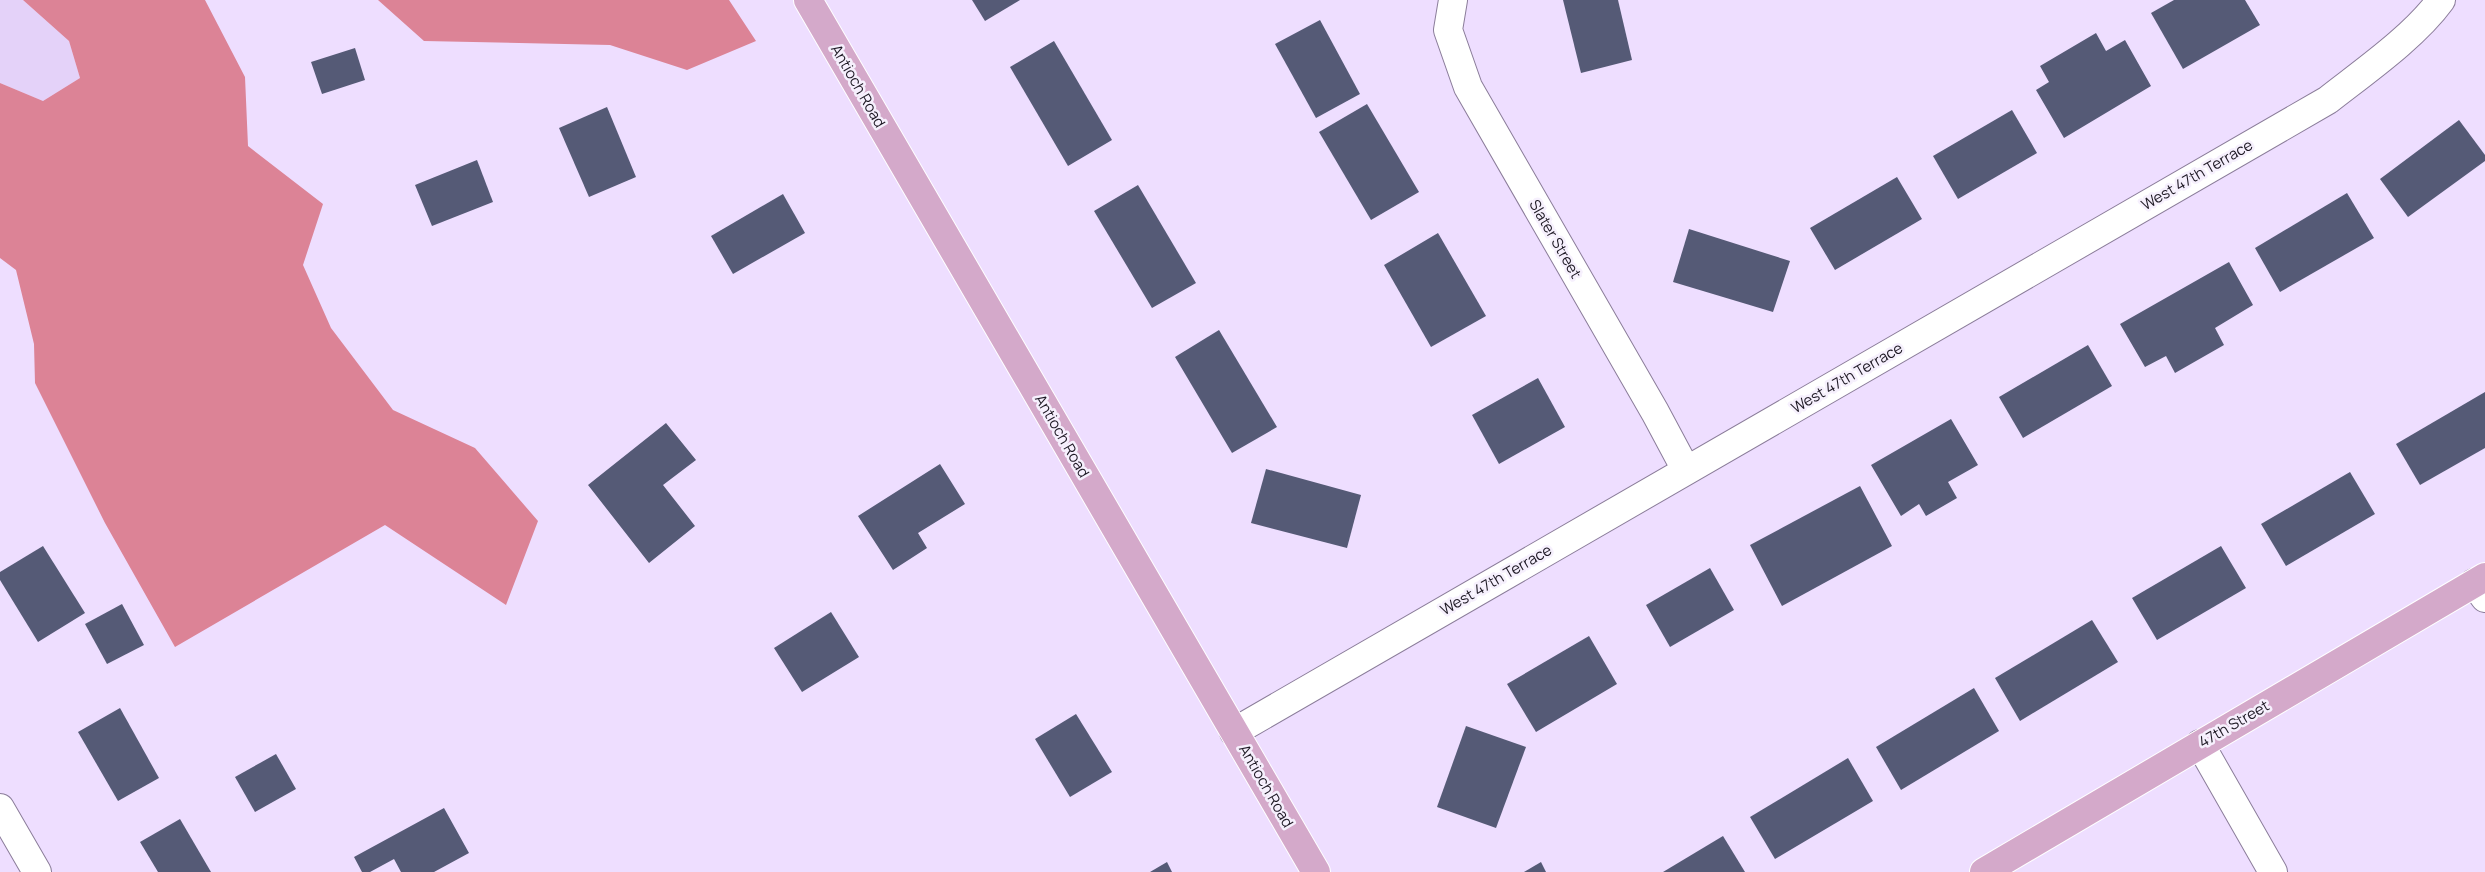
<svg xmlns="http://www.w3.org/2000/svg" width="2485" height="872" font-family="Manrope,sans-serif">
	<rect width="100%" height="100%" fill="#eedeff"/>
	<path fill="#e4d2f9" d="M0 0H23L69 41 80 78 43 101 0 83Z"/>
	<g fill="#dc8396">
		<path d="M23 0H205L245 77 248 146 323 204 303 265 331 328 393 410 475 448 538 521 506 605 385 525 175 647 105 523 35 383 34 344 16 270 0 258V83L43 101 80 78 69 41Z"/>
		<path d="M378 0H729L756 41 687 70 610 45 424 41Z"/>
	</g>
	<g fill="#555a76">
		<path d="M972 0H1020L985 21Z"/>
		<path d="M1563 0H1618L1632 60 1581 73Z"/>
		<path d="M2174 0H2245L2260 25 2183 69 2151 13Z"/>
		<path d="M1320 20 1360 94 1316 118 1275 44Z"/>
		<path d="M2096 33 2106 51 2125 40 2151 86 2064 138 2036 90 2049 82 2040 66Z"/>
		<path d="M1054 41 1112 140 1068 166 1010 67Z"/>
		<path d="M355 48 365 80 322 94 311 62Z"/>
		<path d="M1367 104 1419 192 1371 220 1319 132Z"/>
		<path d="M607 107 636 177 589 197 559 128Z"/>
		<path d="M2012 110 2037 153 1958 199 1933 156Z"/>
		<path d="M2459 120 2485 155V161L2408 217 2380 179Z"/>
		<path d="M477 160 493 202 432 226 415 185Z"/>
		<path d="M1897 177 1922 219 1835 270 1810 228Z"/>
		<path d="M1138 185 1196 283 1152 308 1094 211Z"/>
		<path d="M2347 193 2374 238 2280 292 2255 248Z"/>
		<path d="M783 194 805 233 733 274 711 236Z"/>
		<path d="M1689 229 1790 261 1773 312 1673 282Z"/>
		<path d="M1438 233 1486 316 1431 347 1384 265Z"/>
		<path d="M2229 262 2253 305 2215 328 2224 345 2175 373 2166 356 2145 367 2120 324Z"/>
		<path d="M1219 330 1277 427 1232 453 1175 357Z"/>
		<path d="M2088 345 2112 386 2023 438 1999 397Z"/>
		<path d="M1538 378 1565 427 1499 464 1472 415Z"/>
		<path d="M2485 392V448L2420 485 2396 444Z"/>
		<path d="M1951 419 1978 465 1948 482 1957 498 1926 516 1919 504 1901 516 1871 465Z"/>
		<path d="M666 423 696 460 663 485 695 526 649 563 588 485Z"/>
		<path d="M940 464 965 504 918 533 927 548 893 570 858 516Z"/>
		<path d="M1266 469 1361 495 1347 548 1251 523Z"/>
		<path d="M2350 472 2375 514 2286 566 2261 524Z"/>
		<path d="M1860 486 1892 546 1782 606 1750 545Z"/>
		<path d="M43 546 85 613 38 642 0 580V572Z"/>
		<path d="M2221 546 2246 588 2157 640 2132 598Z"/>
		<path d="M1710 568 1734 610 1670 647 1646 605Z"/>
		<path d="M122 604 144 645 107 664 85 624Z"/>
		<path d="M831 612 859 657 802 692 774 648Z"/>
		<path d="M2092 620 2118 662 2020 721 1995 678Z"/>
		<path d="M1589 636 1617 684 1536 732 1507 684Z"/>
		<path d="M1974 688 1999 731 1901 790 1876 747Z"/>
		<path d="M120 708 159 778 118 801 78 732Z"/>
		<path d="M1076 714 1112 772 1070 797 1035 739Z"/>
		<path d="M1466 726 1526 747 1496 828 1437 807Z"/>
		<path d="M276 754 296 789 255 812 235 777Z"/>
		<path d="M1848 758 1873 801 1775 859 1750 817Z"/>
		<path d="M444 808 469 853 434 872H401L394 859 370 872H362L354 857Z"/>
		<path d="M180 819 211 872H158L140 842Z"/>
		<path d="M1723 836 1745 872H1663Z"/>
		<path d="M1167 862 1172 872H1150Z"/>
		<path d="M1541 862 1546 872H1524Z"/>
	</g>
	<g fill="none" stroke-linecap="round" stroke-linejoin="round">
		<g stroke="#8b7d9a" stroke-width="30">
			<g id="minor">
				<path d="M1453 0 1448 30 1468 87 1655 412 1686 470"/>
				<path d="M2474 583 2485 598"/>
				<path d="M1234 732 2328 100C2365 71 2414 37 2441 0"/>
				<path d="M2200 744 2273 872"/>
				<path d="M0 808 37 872"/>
			</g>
		</g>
		<g stroke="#fff" stroke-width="30">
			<g id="major">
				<path d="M808 0 1316 872"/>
				<path d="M1984 872 2485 577"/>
			</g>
		</g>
		<use href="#minor" stroke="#fff" stroke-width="28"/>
		<use href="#major" stroke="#d4a9ca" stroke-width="28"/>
	</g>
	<g text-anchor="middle" stroke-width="5" stroke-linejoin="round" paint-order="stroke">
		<g font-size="15" fill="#1e1924" stroke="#f6f0fd">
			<text transform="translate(858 86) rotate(60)" y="5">Antioch Road</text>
			<text transform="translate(2197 175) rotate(-30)" y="5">West 47th Terrace</text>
			<text transform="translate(1555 239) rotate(60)" y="5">Slater Street</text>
			<text transform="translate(1847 378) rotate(-30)" y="5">West 47th Terrace</text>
			<text transform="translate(1062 436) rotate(60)" y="5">Antioch Road</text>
			<text transform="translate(1496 580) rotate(-30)" y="5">West 47th Terrace</text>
			<text transform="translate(2234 724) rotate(-30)" y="5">47th Street</text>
			<text transform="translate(1266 786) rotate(60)" y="5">Antioch Road</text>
		</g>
	</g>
</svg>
